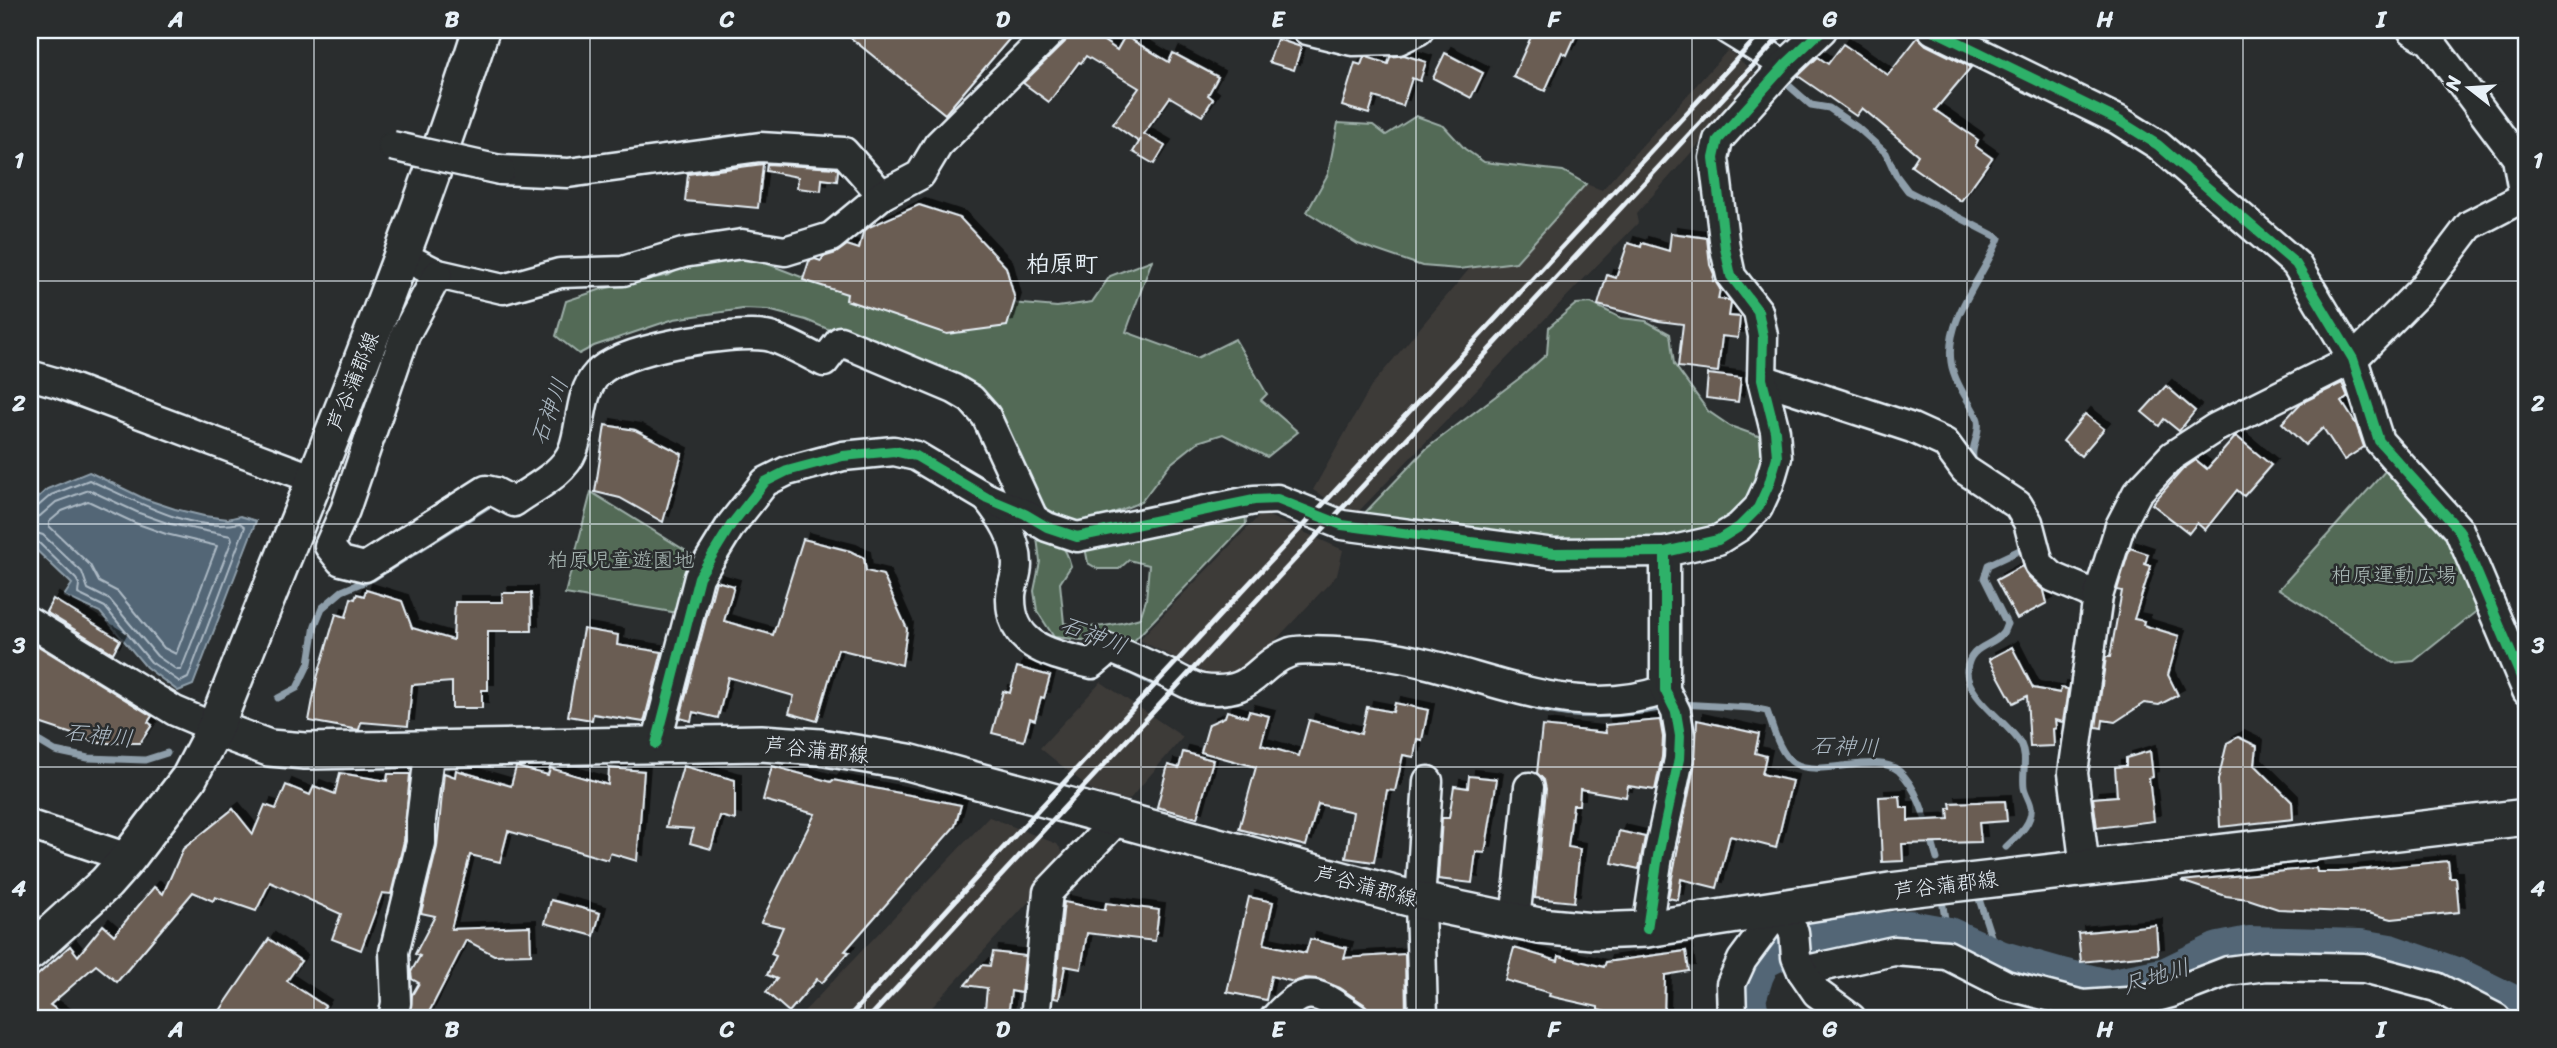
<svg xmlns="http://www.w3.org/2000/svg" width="2557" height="1048" font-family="Sriracha,'Klee One',sans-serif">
	<defs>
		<filter id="shadow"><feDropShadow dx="6" dy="-6" stdDeviation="0" flood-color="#0009"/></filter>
	</defs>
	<rect width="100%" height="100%" fill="#2a2d2e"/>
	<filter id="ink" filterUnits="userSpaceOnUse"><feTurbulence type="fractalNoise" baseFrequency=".0143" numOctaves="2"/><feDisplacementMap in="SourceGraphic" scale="14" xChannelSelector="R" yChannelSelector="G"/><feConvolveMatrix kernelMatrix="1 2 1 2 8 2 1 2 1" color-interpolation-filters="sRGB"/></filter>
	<g filter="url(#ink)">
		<g fill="#3e3b39">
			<path d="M1728 50 1759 77 1636 214 1638 223 1354 516 1313 490 1372 385 1471 267 1517 262 1586 184 1602 190Z"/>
			<path d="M1262 513 1343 550 1337 575 1253 664 1224 677 1215 678 1139 640Z"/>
			<path d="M1101 682 1183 737 1128 801 1093 791 1040 748Z"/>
			<path d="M989 817 1057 844 1068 859 922 1018H798Z"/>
		</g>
		<g fill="#526a57" stroke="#9daea8" stroke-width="2">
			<path d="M1416 116 1444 126 1465 149 1484 162 1563 171 1586 184 1516 262 1459 269 1422 266 1358 244 1307 212 1328 174 1338 123 1373 125 1386 135Z"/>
			<path d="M737 252 827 287 1057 307 1092 302 1110 276 1152 260 1126 332 1197 358 1235 339 1267 394 1261 400 1298 432 1267 457 1223 434 1198 442 1169 465 1141 502 1081 526 1043 507 968 387 806 320 768 310 743 309 674 319 594 346 579 354 556 336 566 301 602 289 669 275 700 256Z"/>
			<path d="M1591 303 1621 318 1646 321 1670 334 1674 364 1708 411 1730 426 1764 438 1765 474 1730 523 1661 545 1556 544 1359 519 1427 448 1521 377 1547 354 1549 327 1576 304Z"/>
			<path d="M2396 459 2459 530 2483 606 2414 661 2393 663 2279 589Z"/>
			<path d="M591 492 707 564 690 615 565 594Z"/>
			<path d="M1245 511 1246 524 1130 645 1054 637 1037 611 1034 591 1040 562 1036 529C1056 538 1065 543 1071 566L1060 583 1064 623C1091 630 1113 626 1140 618L1146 600 1149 565 1129 560 1119 569H1098L1088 563 1085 547Z"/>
		</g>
		<path fill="#526676" stroke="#8e9eaa" stroke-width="2" d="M89 472 145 499 175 509 204 516 228 519 240 516 256 521 193 685 178 691 146 667 100 612 64 596 72 584 30 544V505L47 489Z"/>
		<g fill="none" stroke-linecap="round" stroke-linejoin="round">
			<g stroke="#acb9c4" stroke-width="2">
				<path d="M88 501 135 523 166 534 217 546 176 654 164 648 118 592 99 582 90 565 49 526V522L62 511Z"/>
				<path d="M30 509 36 508 51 495 89 480C133 499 191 534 240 523L245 527 188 678 180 682 151 662 105 607 78 594 79 584 76 579 37 541 30 540"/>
				<path d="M30 518 40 516 56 502 89 490 139 513 170 524 231 536 232 540 181 670H177L157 656 110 600 88 589 82 572 43 535 30 531"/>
			</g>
			<g stroke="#8e9eaa" stroke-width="7">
				<path d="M1698 30 1724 39"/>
				<path d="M1786 83 1811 105 1829 108 1858 128 1886 153 1896 175 1908 191 1999 238C1984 277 1945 317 1951 362 1953 377 1963 393 1971 406 1973 410 1977 416 1978 420 1981 435 1969 448 1974 462"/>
				<path d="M1128 670 1152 682"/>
				<path d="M278 698 297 688 309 663 315 625 322 608 342 591 373 578 495 501"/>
				<path d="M1680 704 1752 708 1767 711C1773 727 1779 754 1794 763 1819 779 1877 751 1899 771 1921 790 1929 833 1937 859"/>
				<path d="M1538 708C1581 719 1622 715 1665 707"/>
				<path d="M30 736 55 751 88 758 145 760 167 753"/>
				<path d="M2006 847C2016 837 2033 824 2031 807 2030 800 2025 794 2024 787 2022 771 2028 759 2021 744 2009 723 1966 697 1967 671 1969 645 1991 647 2002 634 2005 631 2005 627 2007 624L1984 578 1988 565 2022 549"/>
				<path d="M1979 899 1999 961"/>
				<path d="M1943 906 1948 938"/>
			</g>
			<path stroke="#526676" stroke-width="42" d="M1749 1018 1745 999 1753 974 1760 959 1779 949 1850 937 1909 931 1948 938 1999 961 2061 979 2108 990 2167 978 2219 953 2249 947 2360 950 2389 955 2458 979 2527 1013"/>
		</g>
		<g fill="#6b5d52" stroke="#e8f1f8" stroke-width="2" filter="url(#shadow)">
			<path d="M841 30H1017L945 114Z"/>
			<path d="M1069 30H1088L1117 50 1125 36 1169 62 1173 53 1218 77 1208 95 1213 99 1202 116 1170 97 1144 134 1165 146 1154 164 1133 152 1141 139 1139 142 1113 124 1139 88 1086 56 1081 63 1079 62 1049 102 1023 83 1065 42Z"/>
			<path d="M1534 30H1559L1575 37 1567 55 1562 52 1545 91 1513 77Z"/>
			<path d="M1918 37 1926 45 1971 67 1935 110 1978 140 1975 146 1992 158 1961 201 1911 166 1918 155 1862 108 1856 116 1798 76 1818 57 1828 64 1843 44 1888 75Z"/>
			<path d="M1277 39 1301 47 1294 70 1269 62Z"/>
			<path d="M1445 53 1483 73 1471 98 1433 78Z"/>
			<path d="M1404 55 1426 62 1420 81 1412 78 1403 106 1374 97 1369 114 1342 106 1355 63 1361 65 1364 57H1367L1388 64 1390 57Z"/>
			<path d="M763 164 758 208 685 201 688 174Z"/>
			<path d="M767 164 836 168 838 170 837 181 822 179 821 191 797 188 798 177 766 171Z"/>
			<path d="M919 205 960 218 1006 267 1015 300 1007 326 947 334 846 300 847 294 803 280 809 261 815 259 821 261 823 257 836 253 847 245 859 249 863 232 869 227Z"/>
			<path d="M1671 233 1707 238 1710 265 1714 274 1713 281H1715L1720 289 1718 299 1728 300 1731 303 1729 316 1740 317 1738 338 1722 336 1718 372 1678 367 1683 324 1659 321 1598 305 1607 275 1616 278 1628 243 1641 247 1642 243 1669 251Z"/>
			<path d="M1708 374 1741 378 1738 402 1706 398Z"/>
			<path d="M2342 383 2348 397 2342 402 2356 424 2364 447 2344 460 2323 428 2305 445 2282 423 2301 403Z"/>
			<path d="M2166 386 2195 411 2179 431 2164 419 2159 426 2142 412Z"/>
			<path d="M2085 414 2104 429 2081 456 2063 441Z"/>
			<path d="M605 425 635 430 682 454 663 522 620 498 595 492Z"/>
			<path d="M2236 436 2271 465 2244 496 2237 490 2205 530 2197 523 2189 533 2152 504 2183 469 2196 460 2207 469Z"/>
			<path d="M803 539 850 551 864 558 866 571 883 575 907 629 902 665 838 649 817 721 789 713 794 696 728 677 718 718 693 712 691 721 680 718 716 581 734 586 724 621 773 635Z"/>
			<path d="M2130 548 2148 554 2145 564 2151 566 2134 619 2144 621 2143 625 2179 636 2168 675 2178 695 2159 705 2144 703 2115 722 2103 720 2102 728 2096 727 2106 657H2110L2122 591 2117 590Z"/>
			<path d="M2022 566 2028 576 2044 591 2047 603 2017 619 1996 580Z"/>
			<path d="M366 590 402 601 412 628 453 640 455 602H503L502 593H531L532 631H488V690H482V708H452V682L412 685 408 726 361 722 359 730 309 721 317 678 336 614 346 617 351 598 355 599 357 594 364 596Z"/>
			<path d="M53 599 120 640 113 653 46 612Z"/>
			<path d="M583 629 618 635 617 645 662 652 644 722 593 714 592 720 568 716Z"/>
			<path d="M30 641 152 716 148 722 152 725 140 743H99L30 720Z"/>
			<path d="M2012 647 2033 688 2060 693 2061 688 2068 689 2063 722 2055 720 2056 728 2053 729 2054 746 2030 747 2027 696 2013 703 1989 659Z"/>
			<path d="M1017 667 1050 676 1044 698 1041 697 1035 720 1030 718 1024 741 992 733 1003 691 1010 693Z"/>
			<path d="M1395 703 1428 710 1422 740 1417 739 1414 757 1403 755 1395 791 1387 790 1374 862 1346 858 1353 812 1318 804 1306 846 1239 829 1256 767 1201 752 1209 724 1225 717 1227 711 1247 717 1249 711 1269 716 1261 745 1299 756 1309 720 1361 734 1367 707 1393 712Z"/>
			<path d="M1660 720 1663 737 1662 757 1655 790 1628 786 1626 797 1580 789 1579 805H1573L1568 847 1580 849 1574 902 1535 898 1546 789 1544 780 1537 773 1542 726 1606 733 1605 725Z"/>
			<path d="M1697 720 1759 734 1755 753 1766 756 1762 774 1792 781 1776 848 1730 836 1717 888 1681 879 1678 900 1668 898 1695 762Z"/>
			<path d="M2238 737 2257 746 2255 765 2292 802 2293 819 2220 827 2218 780 2227 743Z"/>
			<path d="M2150 751 2153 777 2149 778 2154 821 2097 828 2093 798 2117 796 2115 767 2126 766V758Z"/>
			<path d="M1183 752 1213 760 1197 818 1157 807 1168 765 1179 768Z"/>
			<path d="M683 766 735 780V820L720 816 711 849 690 843 694 829 666 827Z"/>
			<path d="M772 766 831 782 833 780 961 805 955 826 845 951 849 952 822 983 817 979 789 1012 766 992 777 979 767 975 776 956 771 954 783 927 761 922 815 814 763 800Z"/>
			<path d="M516 767 548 775 550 768 608 785 609 768 644 771 637 861 610 853 608 860 508 831 500 862 470 855 451 929 530 926 531 954 494 955 466 940 426 1018H410L412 995 419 983 412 979 411 972 420 956 415 954 435 916 421 913 437 847 444 773 455 777 456 770 511 786Z"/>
			<path d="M340 773 387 781 388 774H410L404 841 391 894 382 893 361 950 332 939 341 914 270 882 256 911 215 897 213 901 193 892 117 982 96 965 50 1005 69 1018H30V982L70 946 78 956 103 925 114 935 154 887 163 894 183 849 233 809 253 834 265 805 276 809 286 785 310 795 314 786 335 794Z"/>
			<path d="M1469 776 1497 779 1485 853 1476 852 1472 883 1438 879 1442 818H1449L1454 786 1468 788Z"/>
			<path d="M1900 796 1901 808H1908V821L1949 819 1948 808H1951L1950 803 2005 801 2007 821 1979 823 1981 842 1902 844 1903 861 1882 862 1879 797Z"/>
			<path d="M1619 831 1645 837 1639 869 1612 863Z"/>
			<path d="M2448 861 2450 878H2456L2459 912 2392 919 2368 913 2278 909 2248 899 2226 896 2181 881 2316 868 2317 872H2339Z"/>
			<path d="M1249 897 1273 902 1264 944 1306 953 1310 939 1347 948 1344 958 1405 954 1406 1018H1372L1370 1010 1364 1004 1340 988 1318 979 1305 978 1294 982 1271 976 1266 1000 1227 992Z"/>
			<path d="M551 900 600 913 594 936 545 923Z"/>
			<path d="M1064 902 1105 910 1106 903 1159 910 1155 941 1087 933 1081 969 1065 966 1059 999 1054 998Z"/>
			<path d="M2156 925 2158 954 2081 962 2078 933Z"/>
			<path d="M269 939 301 961 287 981 325 1006 317 1018H215Z"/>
			<path d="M1514 948 1558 961 1559 956 1604 967 1606 962 1686 951 1689 971 1665 975 1664 1018H1630L1598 1010V1007L1549 996 1550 993 1505 980Z"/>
			<path d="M993 952 1025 956 1021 993 1011 991 1008 1018H987L988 1009H985L987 988 965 985 982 965 990 966Z"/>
		</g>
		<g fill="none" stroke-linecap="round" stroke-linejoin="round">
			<g stroke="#e8f1f8" stroke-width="33">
				<g id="minor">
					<path d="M1307 30 1352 41 1398 40 1419 30"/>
					<path d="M1728 30 1785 65"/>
					<path d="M1933 30 2118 120 2158 145 2296 264 2353 359 2379 441 2459 530 2527 691"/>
					<path d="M2412 30 2430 41 2517 158 2524 197 2527 200"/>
					<path d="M500 170 568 173 760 147 844 152 882 195"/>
					<path d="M403 256 438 274 503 289 560 273 623 271 683 253 742 244 785 251 831 237 882 195 920 175 938 145 1053 30"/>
					<path d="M438 274 405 335 345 510 329 546 341 561 365 567 486 490 495 492 514 502C533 488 564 474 573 450 582 427 579 393 597 374 620 348 731 331 766 336 780 338 810 355 824 362L840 341 954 389 971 399 986 416 1033 518"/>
					<path d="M30 375 58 383 314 479"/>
					<path d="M1762 379 1912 428 1945 443 1965 470 2018 505 2028 522 2039 564 2053 577 2098 596"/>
					<path d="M987 498C1002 517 1017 539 1017 565 1017 576 1011 586 1011 597 1010 648 1052 654 1092 664L1110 649C1130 656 1149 665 1168 674 1179 679 1191 687 1202 689 1256 696 1253 666 1291 652 1303 648 1360 652 1376 654 1475 666 1564 725 1665 690"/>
					<path d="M30 622 175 711 215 728"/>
					<path d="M656 744 699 577 731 525 765 482 787 471 843 456 894 451 916 456 987 498 1025 514 1047 527 1077 537 1254 500 1277 499 1342 525 1554 553 1665 552"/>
					<path d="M30 825 128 858"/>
					<path d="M2085 868 2073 773 2098 596 2120 526 2137 493 2172 456 2215 428 2353 359 2420 291 2470 225 2524 197"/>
					<path d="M1515 921 1529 787"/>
					<path d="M1647 929 1658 856 1679 759 1680 736 1676 712 1665 690V552L1718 540 1739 527 1758 508 1769 484 1777 457 1775 431 1762 379 1763 336 1758 311 1731 276 1725 248 1714 158 1718 140 1785 65 1822 30"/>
					<path d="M1802 971 1894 951 1947 955 2006 985 2083 1005 2142 1001 2171 993 2228 971 2266 966 2364 968 2436 987 2496 1018"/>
					<path d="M393 1018 396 1003 394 952 421 843V820L430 747"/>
					<path d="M1035 1018 1048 892 1118 819"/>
					<path d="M1275 1018C1309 980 1318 994 1355 1018"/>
					<path d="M1423 1018 1420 901 1428 781"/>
					<path d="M1732 1018 1731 984 1742 960 1779 910 1794 932 1796 957 1802 971 1817 993 1851 1018"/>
				</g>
			</g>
			<g stroke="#e8f1f8" stroke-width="40">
				<g id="major">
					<path d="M215 728 269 748 305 751 761 743 820 747 908 762 1420 901 1539 926 1593 931 1647 929 1890 891 2527 817"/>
					<path d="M30 952 106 883 128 858 189 778 215 728C307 497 404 267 481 30"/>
				</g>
			</g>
			<use href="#minor" stroke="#2a2d2e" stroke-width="28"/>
			<use href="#major" stroke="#2a2d2e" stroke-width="35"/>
			<g stroke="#e8f1f8" stroke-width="5">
				<path d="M848 1018 1018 832 1764 30"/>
				<path d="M869 1018 1786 30"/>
			</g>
			<g stroke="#e8f1f8" stroke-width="33" stroke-linecap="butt">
				<path id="minor-bridge" d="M392 146 500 170"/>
			</g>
			<use href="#minor-bridge" stroke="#2a2d2e" stroke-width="28"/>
			<g stroke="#2a2d2e" stroke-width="15">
				<g id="cycleway">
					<path d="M1933 30 2118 120 2158 145 2296 264 2353 359 2379 441 2459 530 2527 691"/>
					<path d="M656 744 699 577 731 525 765 482 787 471 843 456 894 451 916 456 987 498 1025 514 1047 527 1077 537 1254 500 1277 499 1342 525 1554 553 1665 552"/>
					<path d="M1647 929 1658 856 1679 759 1680 736 1676 712 1665 690V552L1718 540 1739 527 1758 508 1769 484 1777 457 1775 431 1762 379 1763 336 1758 311 1731 276 1725 248 1714 158 1718 140 1785 65 1822 30"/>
				</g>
			</g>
			<use href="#cycleway" stroke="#2db169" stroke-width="10"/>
		</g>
	</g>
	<path fill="none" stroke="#e8f1f8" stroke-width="2" stroke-opacity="0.55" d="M314 30V1018M590 30V1018M865 30V1018M1141 30V1018M1416 30V1018M1692 30V1018M1967 30V1018M2243 30V1018M30 281H2527M30 524H2527M30 767H2527"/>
	<g text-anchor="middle" stroke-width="5" stroke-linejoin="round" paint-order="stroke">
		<g font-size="21" fill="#e8f1f8" stroke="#2a2d2e">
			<text transform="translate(353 381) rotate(-68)" y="7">芦谷蒲郡線</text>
			<text transform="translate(817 750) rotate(6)" y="7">芦谷蒲郡線</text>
			<text transform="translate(1946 885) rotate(-7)" y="7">芦谷蒲郡線</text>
			<text transform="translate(1366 886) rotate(15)" y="7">芦谷蒲郡線</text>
		</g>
		<g font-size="21" fill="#acbbb8" stroke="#2a2d2e">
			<text x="621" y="567">柏原児童遊園地</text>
			<text x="2394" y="582">柏原運動広場</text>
		</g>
		<g font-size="23" font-style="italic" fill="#acb9c4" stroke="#2a2d2e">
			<text transform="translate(549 411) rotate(-70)" y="8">石神川</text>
			<text transform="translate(1094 635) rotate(21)" y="8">石神川</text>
			<text transform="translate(99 735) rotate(6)" y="8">石神川</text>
			<text transform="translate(1845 746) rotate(2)" y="8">石神川</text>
			<text transform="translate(2156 976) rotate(-17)" y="8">尺地川</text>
		</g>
		<g font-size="24" font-weight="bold" fill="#e8f1f8" stroke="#2a2d2e">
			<text x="1062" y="272">柏原町</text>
		</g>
	</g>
	<rect width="2557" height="1048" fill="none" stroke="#2a2d2e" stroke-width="77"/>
	<g transform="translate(2469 88) rotate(287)" stroke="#2a2d2e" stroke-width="5" paint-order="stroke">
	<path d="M0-5L12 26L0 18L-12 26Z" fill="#e8f1f8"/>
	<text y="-10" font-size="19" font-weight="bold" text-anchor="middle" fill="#e8f1f8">N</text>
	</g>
	<rect x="38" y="38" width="2480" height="972" fill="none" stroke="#e8f1f8" stroke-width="2.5"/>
	<g font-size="23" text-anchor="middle" font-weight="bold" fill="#e8f1f8">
		<text x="176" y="27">A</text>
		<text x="452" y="27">B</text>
		<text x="727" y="27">C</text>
		<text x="1003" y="27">D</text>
		<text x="1278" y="27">E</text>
		<text x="1554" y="27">F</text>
		<text x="1830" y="27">G</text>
		<text x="2105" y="27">H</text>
		<text x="2381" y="27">I</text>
		<text x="19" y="168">1</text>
		<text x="2538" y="168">1</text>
		<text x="19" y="411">2</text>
		<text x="2538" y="411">2</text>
		<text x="19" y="653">3</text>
		<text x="2538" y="653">3</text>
		<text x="19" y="896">4</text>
		<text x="2538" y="896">4</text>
		<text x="176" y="1037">A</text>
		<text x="452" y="1037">B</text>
		<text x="727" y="1037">C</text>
		<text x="1003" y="1037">D</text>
		<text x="1278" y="1037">E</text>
		<text x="1554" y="1037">F</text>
		<text x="1830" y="1037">G</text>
		<text x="2105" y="1037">H</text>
		<text x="2381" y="1037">I</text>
	</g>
</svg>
